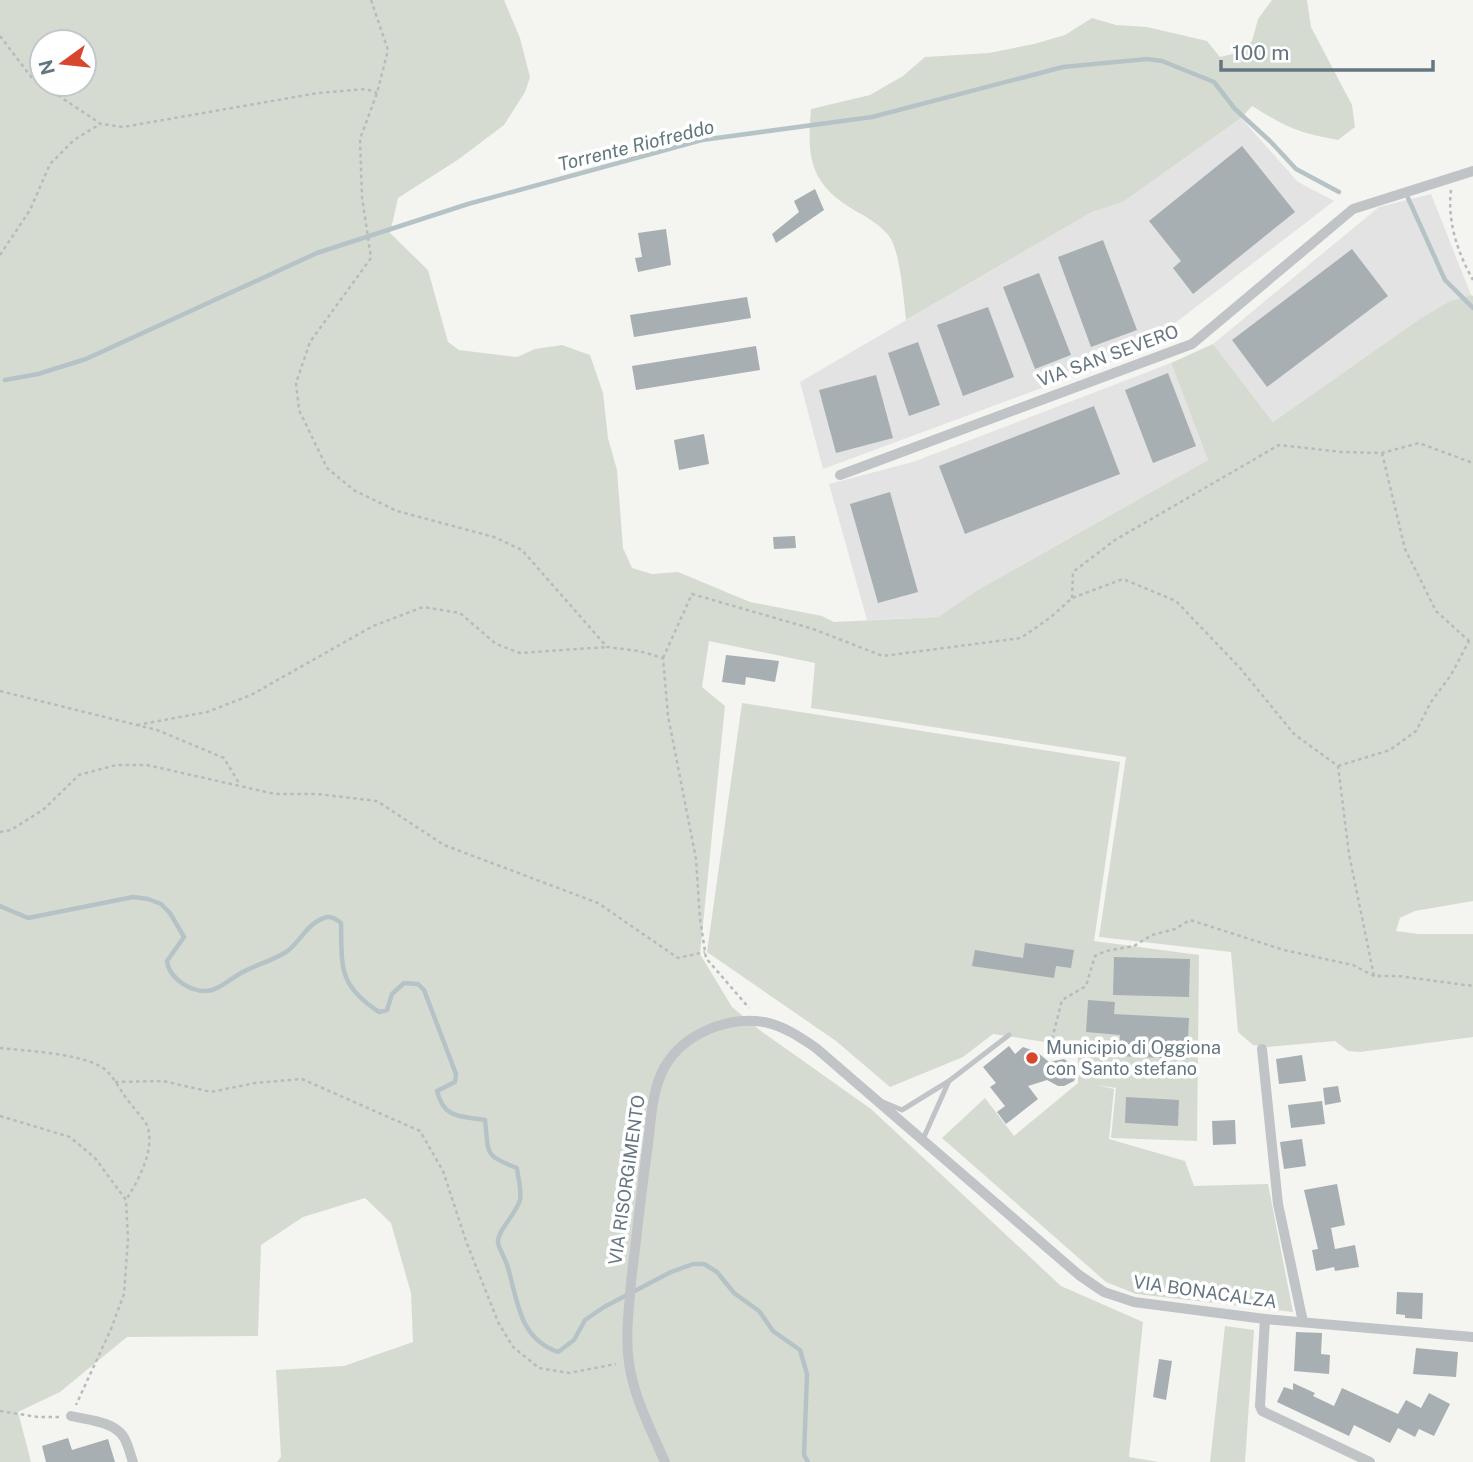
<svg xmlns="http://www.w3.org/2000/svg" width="1473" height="1462" font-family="'Public Sans',sans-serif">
	<rect width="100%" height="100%" fill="#f4f4f1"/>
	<g fill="#e2e3e2">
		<path d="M1241 118 1298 182 1334 201 1136 353 823 469 800 382 1092 212 1123 202Z"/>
		<path d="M1431 194 1471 295 1450 301 1421 318 1273 422 1213 344 1379 207Z"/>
		<path d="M1171 363 1208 460 976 591 938 617 867 620 829 484 913 462Z"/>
	</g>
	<g fill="#d6dbd2" fill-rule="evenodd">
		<path d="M0 0H504L520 38 530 77 525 92 504 125 459 159 398 198 390 233 428 270 448 342 459 350 517 357 535 349 562 345 590 355 603 393 608 438 617 470 623 548 632 568 652 574 678 572 750 602 822 616 834 622 938 617 976 591 1208 460 1171 363 1213 344 1273 422 1421 318 1450 301 1471 295 1473 296V901L1415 911 1400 918 1396 931 1418 934H1473V1037L1360 1052 1348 1051 1335 1041 1268 1047 1253 1045 1238 1032 1231 952 1099 937 1126 757 811 708 815 663 709 641 702 687 725 706 700 954 732 1007 761 1031 871 1109 1061 1286 1143 1322 1129 1457 1159 1462H277L281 1457 276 1370 344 1366 413 1342 411 1293 391 1223 365 1198 303 1217 261 1245 258 1336 127 1337 60 1392 18 1412 31 1462H0ZM42 42H84V84H42Z"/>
		<path d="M1272 0H1307L1311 27 1352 105 1355 127 1338 140C1298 133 1286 127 1252 106L1241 118 1123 202 1092 212 906 320C904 301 900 250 889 236 881 225 865 216 854 210 809 183 807 157 811 109L870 95 903 76 925 57 989 53 1034 44 1065 35 1092 18 1116 25 1147 27 1207 41 1220 57 1237 53 1252 41 1258 19Z"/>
		<path d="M742 703 1120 762 1094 941 1199 955 1197 1141 1111 1138 1116 1088 1097 1085 1114 1089 1109 1139 1185 1161 1194 1186 1268 1184 1293 1312 1136 1294 1106 1282 942 1138 985 1098 1014 1136 1078 1083V1047L993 1034 963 1057 890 1087 836 1041 707 952Z"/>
		<path d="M1225 1326 1254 1330 1245 1462H1210Z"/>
	</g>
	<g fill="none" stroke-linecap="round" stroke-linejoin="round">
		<g stroke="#b6c3c6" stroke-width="4.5">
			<path d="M1408 198 1445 280 1473 308"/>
			<path d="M5 380 38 374 86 359 317 253 468 204 702 140 872 117 1063 67 1147 59 1162 61 1214 82 1235 109 1271 142 1296 169 1339 192"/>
			<path d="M0 906 28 918 133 897 148 899 161 904 170 913 184 937 167 961C169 979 194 995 212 990 222 987 232 978 241 973 255 965 272 961 286 952 300 943 307 922 327 917 333 916 337 920 341 923 342 968 338 985 379 1012L387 1010 392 994 404 983 418 984 424 990 456 1074 455 1082 437 1091C444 1119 460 1116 485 1120 489 1154 483 1155 517 1168 518 1178 522 1191 520 1200 516 1214 497 1231 498 1243 500 1251 506 1260 508 1268 518 1302 519 1338 558 1352L574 1340 585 1320 604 1307 671 1272 693 1264H704L717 1272 734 1293 759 1311 773 1331 800 1350 807 1374 804 1455 808 1462"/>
		</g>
	</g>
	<g fill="#a7afb3">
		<path d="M1242 146 1295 212 1193 294 1173 268 1181 261 1149 221Z"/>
		<path d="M815 189 824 210 776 243 772 234 799 212 794 201Z"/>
		<path d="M666 229 671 265 638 272 635 258 642 257 638 233Z"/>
		<path d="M1103 240 1137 330 1091 347 1058 257Z"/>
		<path d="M1352 249 1388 296 1267 387 1232 340Z"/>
		<path d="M1039 273 1071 355 1035 369 1003 287Z"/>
		<path d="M747 297 751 318 634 337 630 315Z"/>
		<path d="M988 307 1014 377 963 396 937 325Z"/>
		<path d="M918 342 940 405 909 416 888 353Z"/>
		<path d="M756 346 760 370 636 390 632 366Z"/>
		<path d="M1168 373 1196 446 1153 463 1125 390Z"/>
		<path d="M876 375 893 438 836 453 819 390Z"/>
		<path d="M1094 406 1120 474 965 534 939 466Z"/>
		<path d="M704 434 709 464 679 470 674 440Z"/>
		<path d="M890 492 918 592 878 603 850 504Z"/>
		<path d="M795 536 796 548 774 549 773 537Z"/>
		<path d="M726 655 779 661 775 682 746 677 745 685 722 682Z"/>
		<path d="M1025 943 1074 950 1071 968 1056 966 1054 978 972 966 975 950 1023 958Z"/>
		<path d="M1114 957 1190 959 1189 997 1113 995Z"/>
		<path d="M1088 1000 1115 1002 1114 1014 1189 1018 1187 1059 1119 1056 1120 1035 1086 1032Z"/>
		<path d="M1009 1046 1015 1054 1023 1047 1037 1052 1049 1062 1064 1059 1073 1065 1076 1077 1074 1081 1064 1086H1058L1047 1080 1028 1086 1038 1099 1006 1124 997 1112 1005 1106 990 1087 996 1083 983 1067Z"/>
		<path d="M1302 1055 1306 1081 1279 1084 1276 1059Z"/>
		<path d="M1338 1086 1341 1102 1325 1105 1323 1088Z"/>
		<path d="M1126 1097 1179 1100 1178 1126 1125 1123Z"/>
		<path d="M1322 1101 1325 1124 1291 1128 1288 1105Z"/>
		<path d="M1235 1120 1236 1144 1213 1145 1212 1121Z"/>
		<path d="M1302 1139 1306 1166 1284 1169 1280 1142Z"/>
		<path d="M1337 1184 1345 1225 1331 1228 1335 1249 1355 1245 1359 1267 1335 1271 1334 1267 1316 1271 1312 1250 1318 1249 1304 1190Z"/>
		<path d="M1397 1292 1423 1293 1422 1319 1405 1318V1315L1396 1314Z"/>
		<path d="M1296 1332 1322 1333 1321 1354 1330 1355 1329 1374 1294 1371Z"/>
		<path d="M1416 1348 1458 1352 1456 1377 1413 1374Z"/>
		<path d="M1159 1359 1172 1361 1166 1400 1153 1397Z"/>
		<path d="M1293 1383 1315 1393 1313 1396 1334 1406 1342 1388 1398 1414 1406 1400 1421 1408 1429 1393 1450 1404 1434 1436 1419 1429 1415 1437 1398 1428 1390 1443 1354 1425 1349 1436 1277 1402 1284 1387 1293 1390Z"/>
		<path d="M68 1438 72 1450 108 1439 115 1462H46L42 1446Z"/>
	</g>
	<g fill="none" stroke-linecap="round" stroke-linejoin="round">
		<g stroke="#b8bbbd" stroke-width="2.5" stroke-dasharray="3.5 3.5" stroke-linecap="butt">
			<path d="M371 0 388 50 377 93 360 139 362 197 371 258 310 342 296 383 299 410 327 468 355 491 397 511 494 537 522 550 607 647 639 651 663 658 668 716 696 859 700 919 706 958 749 1008"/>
			<path d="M0 36 32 78 101 124 123 127 318 93 366 89 377 93"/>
			<path d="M1451 190C1447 221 1458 254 1473 280"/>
			<path d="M0 255 30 210 50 164 74 140 100 124"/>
			<path d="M1382 453 1405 549 1436 611 1469 641H1473"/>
			<path d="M1072 598 1073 572 1115 540 1279 445 1342 452 1382 453 1419 443 1473 463"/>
			<path d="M663 658 692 594 813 629 883 656 1021 638 1051 617 1072 598 1123 579 1176 601 1240 668 1294 734 1338 766 1349 854 1374 976"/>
			<path d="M0 691 157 730 224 758 240 785"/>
			<path d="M137 725 207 712 251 695 373 626 423 607 460 613 496 644 520 653 607 647"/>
			<path d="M1338 766 1390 750 1416 731 1431 702 1451 675 1469 641"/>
			<path d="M0 832 11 830 44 809 79 775 116 765H147L275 794H317L377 801 444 845 598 903 678 958 705 952"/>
			<path d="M1052 1039 1062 1000 1086 986 1095 956 1106 951 1134 946 1152 935 1175 929 1190 920 1284 950 1353 965 1374 976H1398L1473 986"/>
			<path d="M0 1048C29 1051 74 1053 100 1066 110 1071 118 1086 124 1095 129 1103 144 1119 147 1125 156 1149 138 1181 126 1200"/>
			<path d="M115 1082 163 1081 211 1092 255 1083 302 1079 420 1131 443 1171 466 1241 498 1322 513 1347 539 1368 569 1373 616 1364"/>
			<path d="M0 1116 70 1137 95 1158 126 1200 128 1239 124 1294 111 1329 76 1405"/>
			<path d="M0 1411 38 1417H59"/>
		</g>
		<g stroke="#c0c4c7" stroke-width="5">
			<path d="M883 1102 902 1110 949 1081 1009 1035"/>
			<path d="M923 1139 949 1081"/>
		</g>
		<g stroke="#c0c4c7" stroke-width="10">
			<path d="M840 475 1192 344 1353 209 1473 171"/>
			<path d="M1262 1049 1278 1204 1303 1322"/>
			<path d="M1265 1319 1260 1406 1262 1411 1370 1462"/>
			<path d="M71 1416C87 1420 112 1421 123 1436 128 1443 130 1454 133 1462"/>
			<path d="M665 1462C651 1430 634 1398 629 1363 625 1336 629 1309 631 1283 636 1239 641 1195 647 1151 651 1125 651 1092 664 1068 683 1034 727 1016 764 1022 784 1026 800 1037 816 1048L1079 1275 1104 1292 1134 1302 1265 1319 1473 1337"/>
		</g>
	</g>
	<circle fill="#d7472e" stroke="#fff" stroke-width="2.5" cx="1032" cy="1058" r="7"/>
	<g text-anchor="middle" stroke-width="7" stroke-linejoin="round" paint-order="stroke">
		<g font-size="18" fill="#657680" stroke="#fff">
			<text transform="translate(1108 356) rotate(-20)" y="6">VIA SAN SEVERO</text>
			<text transform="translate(627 1180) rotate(-82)" y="6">VIA RISORGIMENTO</text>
			<text transform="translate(1205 1292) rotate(8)" y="6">VIA BONACALZA</text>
		</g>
		<g font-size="18" fill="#657680" stroke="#fff" text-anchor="start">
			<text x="1046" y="1054">Municipio di Oggiona<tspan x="1046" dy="21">con Santo stefano</tspan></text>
		</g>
		<g font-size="19" font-style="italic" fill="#61787d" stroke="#fff">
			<text transform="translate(636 145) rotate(-14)" y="7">Torrente Riofreddo</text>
		</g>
	</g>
	<g transform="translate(63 63) rotate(255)"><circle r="33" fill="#ffffff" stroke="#c1c8cc" stroke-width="2"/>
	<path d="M0-5L12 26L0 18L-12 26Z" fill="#d7472e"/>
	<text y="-10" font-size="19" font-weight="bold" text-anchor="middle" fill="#657680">N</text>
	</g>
	<path d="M1221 60v10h212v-10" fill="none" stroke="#657680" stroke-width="3.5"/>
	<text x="1232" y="60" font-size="21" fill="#657680" stroke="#ffffff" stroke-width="5" paint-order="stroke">100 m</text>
</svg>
